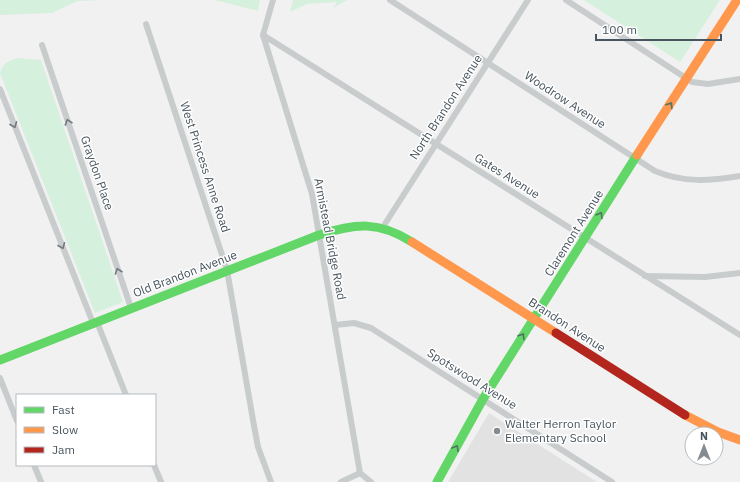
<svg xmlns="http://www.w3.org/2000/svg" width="740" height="482" font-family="'IBM Plex Sans',sans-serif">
	<rect width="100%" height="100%" fill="#f1f1f1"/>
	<path fill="#e3e2e3" d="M489 413 597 482H448Z"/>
	<g fill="#d6f0de">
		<path d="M0 0H104L77 1 52 13 0 15Z"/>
		<path d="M214 0H260L258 11Z"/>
		<path d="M293 0H347L333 8 337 2 307 4 290 12Z"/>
		<path d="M584 0H720L680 62Z"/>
		<path d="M17 58 41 60 123 302 95 313 0 73C3 63 8 61 17 58Z"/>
	</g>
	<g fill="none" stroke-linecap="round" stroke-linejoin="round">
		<g stroke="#c9cccd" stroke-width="6">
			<path d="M273 0 263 35 312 194 360 473 371 482"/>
			<path d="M390 0 655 171C684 183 709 181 740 176"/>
			<path d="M566 0 692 82 708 84 740 79"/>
			<path d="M146 24 227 270 253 420 258 447 271 482"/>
			<path d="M263 35 740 335"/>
			<path d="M42 45 131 308"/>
			<path d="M0 89 93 323"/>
			<path d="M383 227 528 0"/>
			<path d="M645 276 705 277 740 273"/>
			<path d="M97 322 126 395"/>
			<path d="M335 325 354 323 371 328 612 482"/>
			<path d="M0 378 17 421"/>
			<path d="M34 465 41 482"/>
			<path d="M154 465 161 482"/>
			<path d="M341 482 360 473"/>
		</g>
		<g stroke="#63d668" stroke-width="9">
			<path d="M0 360 319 235C356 223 379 221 412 242"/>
			<path d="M437 482 483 399 637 155"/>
		</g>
		<g stroke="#ff974d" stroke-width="9">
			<path d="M637 155 737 0"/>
			<path d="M412 242 556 333"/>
			<path d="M685 415 718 432 740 440"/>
		</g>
		<path stroke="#b3261e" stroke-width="9" d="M556 333 685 415"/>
	</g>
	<defs><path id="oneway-chevron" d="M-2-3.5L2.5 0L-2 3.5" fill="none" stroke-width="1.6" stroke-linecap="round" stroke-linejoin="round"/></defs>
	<g stroke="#4f7560">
		<use href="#oneway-chevron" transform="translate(670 105) rotate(-57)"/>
		<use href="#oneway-chevron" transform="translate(600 215) rotate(-59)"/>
		<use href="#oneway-chevron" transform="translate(522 336) rotate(-58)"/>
		<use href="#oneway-chevron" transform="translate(456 448) rotate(-61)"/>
	</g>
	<g stroke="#6f797f">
		<use href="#oneway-chevron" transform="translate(68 122) rotate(-109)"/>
		<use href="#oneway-chevron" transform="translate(14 125) rotate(68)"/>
		<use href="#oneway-chevron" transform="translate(62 246) rotate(68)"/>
		<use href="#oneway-chevron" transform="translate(118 271) rotate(-109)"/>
	</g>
	<circle fill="#838c91" stroke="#fff" stroke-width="1.5" cx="497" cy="431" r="4"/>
	<g text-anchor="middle" stroke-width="3" stroke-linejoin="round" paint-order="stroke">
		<g font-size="12" fill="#48555e" stroke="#fff">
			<text transform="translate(565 100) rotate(33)" y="4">Woodrow Avenue</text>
			<text transform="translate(446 107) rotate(-57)" y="4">North Brandon Avenue</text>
			<text transform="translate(205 167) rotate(72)" y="4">West Princess Anne Road</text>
			<text transform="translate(97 173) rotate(71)" y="4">Graydon Place</text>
			<text transform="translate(507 176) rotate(32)" y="4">Gates Avenue</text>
			<text transform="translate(574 233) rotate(-58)" y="4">Claremont Avenue</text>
			<text transform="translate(330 239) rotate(79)" y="4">Armistead Bridge Road</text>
			<text transform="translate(185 274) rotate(-21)" y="4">Old Brandon Avenue</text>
			<text transform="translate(567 325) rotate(33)" y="4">Brandon Avenue</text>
			<text transform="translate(472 379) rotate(32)" y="4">Spotswood Avenue</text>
		</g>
		<g font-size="12" fill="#48555e" stroke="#fff" text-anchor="start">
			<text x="505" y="428">Walter Herron Taylor<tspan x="505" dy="14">Elementary School</tspan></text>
		</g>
	</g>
	<rect x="16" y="394" width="140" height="72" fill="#ffffff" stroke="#b6bbbf"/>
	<rect x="24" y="407" width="20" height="6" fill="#63d668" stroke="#b6bbbf"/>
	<text x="52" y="414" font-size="12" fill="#48555e">Fast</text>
	<rect x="24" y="427" width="20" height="6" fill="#ff974d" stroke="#b6bbbf"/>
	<text x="52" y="434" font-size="12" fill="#48555e">Slow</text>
	<rect x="24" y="447" width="20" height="6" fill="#b3261e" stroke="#b6bbbf"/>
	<text x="52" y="454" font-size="12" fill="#48555e">Jam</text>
	<g transform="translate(704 446)"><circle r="19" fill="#ffffff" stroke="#b6bbbf"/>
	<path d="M0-3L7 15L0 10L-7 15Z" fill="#838c91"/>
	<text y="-6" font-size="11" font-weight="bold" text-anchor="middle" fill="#48555e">N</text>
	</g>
	<path d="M596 34v6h125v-6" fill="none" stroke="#48555e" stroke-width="2"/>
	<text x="602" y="34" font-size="12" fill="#48555e" stroke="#ffffff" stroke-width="3" paint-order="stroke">100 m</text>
</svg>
